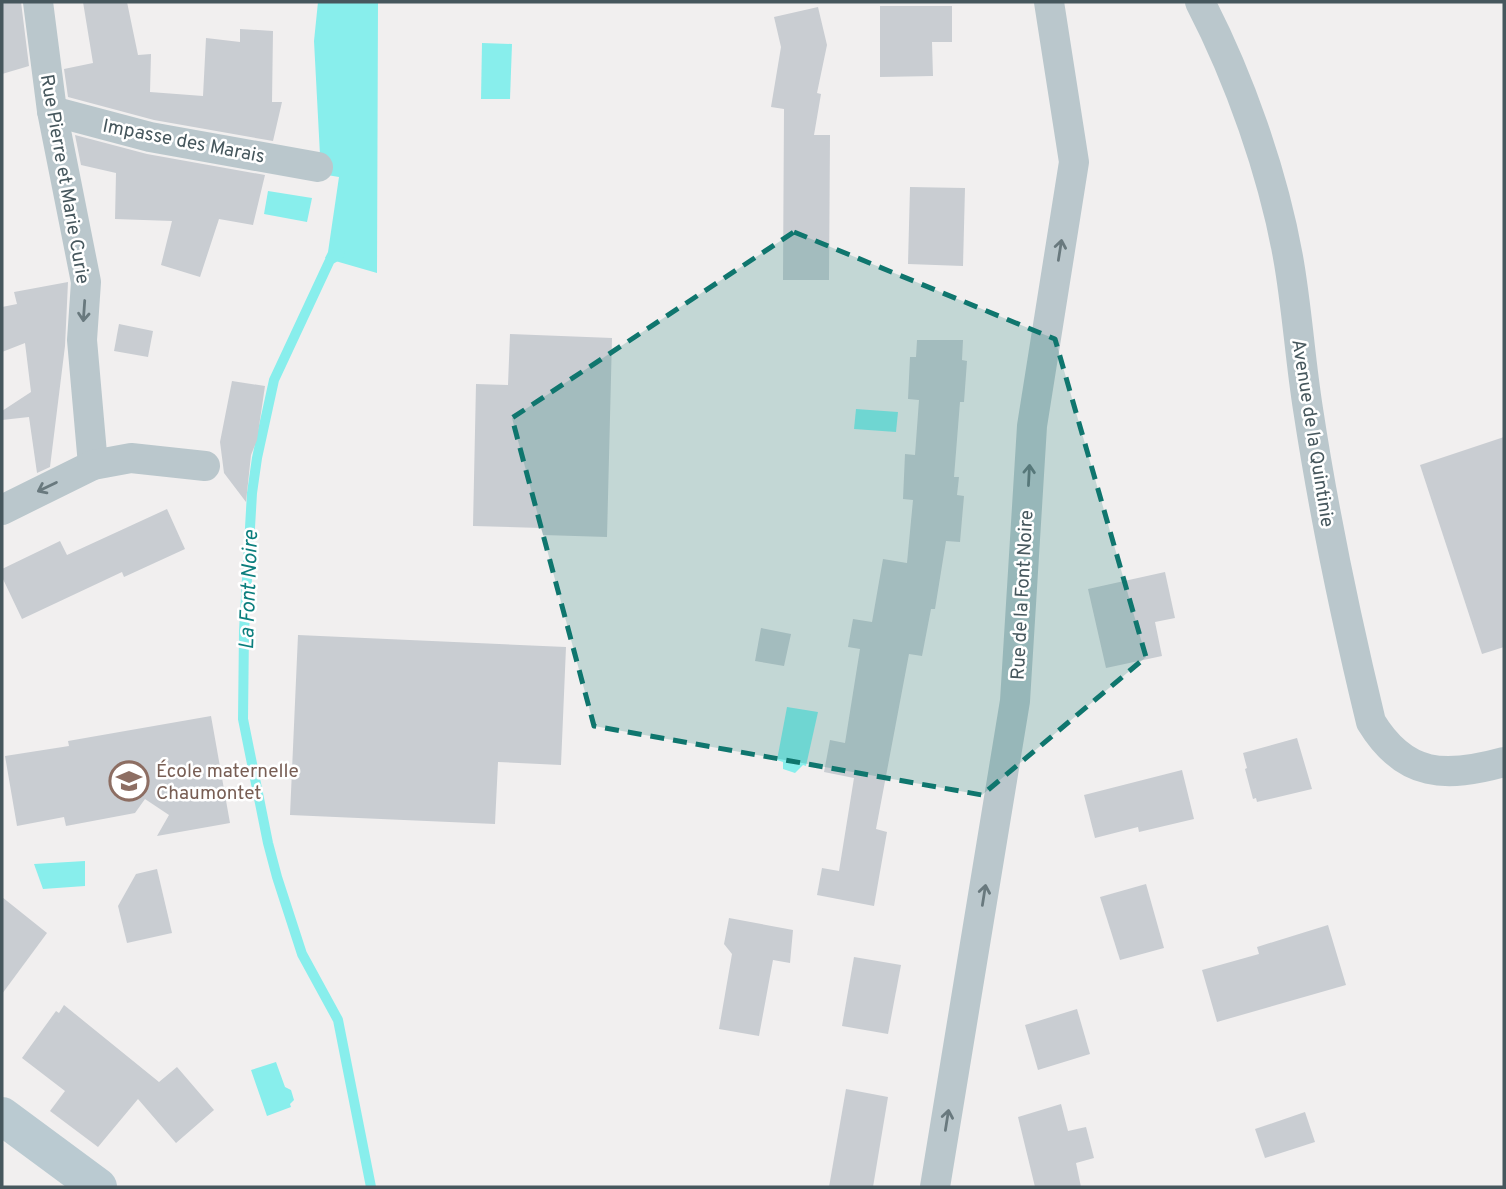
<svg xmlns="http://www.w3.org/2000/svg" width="1506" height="1189" font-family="Overpass,sans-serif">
	<rect width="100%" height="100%" fill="#f1efef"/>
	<g fill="#88eeec">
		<path d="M318 2H378L377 273 325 258 328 252 339 177 321 174 314 41Z"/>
		<path d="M482 43 512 44 510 99H481Z"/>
		<path d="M268 191 312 198 307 222 264 214Z"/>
		<path d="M856 409 898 412 896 432 854 429Z"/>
		<path d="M787 707 818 712 806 766 803 765 795 773 783 769V762L777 760Z"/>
		<path d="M85 861V886L43 889 34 864Z"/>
		<path d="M276 1062 285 1087 291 1090 294 1100 290 1104 291 1107 267 1116 251 1070Z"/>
	</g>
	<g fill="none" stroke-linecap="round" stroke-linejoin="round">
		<path stroke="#88eeec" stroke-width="10" d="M340 254 330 260 274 380 257 458 252 493 244 631 243 719 268 843 277 877 302 954 338 1020 371 1187"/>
	</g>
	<g fill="#c9cdd2">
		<path d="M2 2H21L29 66 2 74Z"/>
		<path d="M83 2H127L138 55 151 54 150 92 203 96 206 38 240 42V29L273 31 272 102H282L273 141 154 120 68 97 64 69 93 63Z"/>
		<path d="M880 6H952V42H932L933 76 880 77Z"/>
		<path d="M818 7 827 45 817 93 821 94 814 135H830L829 280H783L784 109 771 107 781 47 774 17Z"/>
		<path d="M75 135 147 154 265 175 253 225 219 219 200 277 161 265 172 221 115 219 116 173 81 165Z"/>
		<path d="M910 187 965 188 963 266 908 264Z"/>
		<path d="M68 282 65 346 50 467 37 473 29 417 2 420V411L31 392 25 343 2 352V307L17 304 14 292Z"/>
		<path d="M119 324 153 331 148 357 114 351Z"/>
		<path d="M510 334 612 338 607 537 543 535 541 528 473 526 476 384 508 385Z"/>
		<path d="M917 340H963L962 360 967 361 964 402H960L954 477H959L957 495 964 496 960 542 946 541 935 609H931L922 656 909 654 876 829 887 832 874 906 817 895 822 868 839 871 854 778 824 772 830 740 845 743 860 649 848 647 853 619 872 622 883 559 907 563 913 500 903 499 905 454 915 455 919 400 908 399 910 357H916Z"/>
		<path d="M232 381 265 386 257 440 251 455 246 502 224 473 220 442Z"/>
		<path d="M1504 437V647L1482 654 1420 465Z"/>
		<path d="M167 509 185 549 124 577 122 572 22 619 2 577V569L60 541 67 555Z"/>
		<path d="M1165 572 1175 618 1155 622 1162 656 1106 668 1088 589Z"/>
		<path d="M761 628 791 634 784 666 755 661Z"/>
		<path d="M298 635 566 647 561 765 498 762 495 824 290 815Z"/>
		<path d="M211 716 230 823 157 836 169 815 145 799 135 813 66 826 64 817 17 826 5 756 69 746 68 741Z"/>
		<path d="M1297 738 1312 789 1257 802 1256 798 1253 799 1245 769 1247 768 1243 753Z"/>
		<path d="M1182 770 1194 819 1139 832 1138 827 1095 838 1084 795Z"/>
		<path d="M157 869 172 933 127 943 118 906 136 874Z"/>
		<path d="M1146 884 1164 948 1120 960 1100 897Z"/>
		<path d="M2 897 47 933 2 994Z"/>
		<path d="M729 918 793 930 790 963 773 960 759 1036 719 1029 732 954 724 944Z"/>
		<path d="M1328 925 1346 985 1217 1022 1202 970 1259 954 1257 947Z"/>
		<path d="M854 957 901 965 888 1034 842 1026Z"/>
		<path d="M64 1005 159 1082 177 1067 214 1110 176 1143 138 1099 98 1147 50 1111 65 1091 22 1058 56 1011 59 1013Z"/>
		<path d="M1077 1009 1090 1054 1038 1070 1025 1025Z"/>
		<path d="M846 1089 888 1097 873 1187H829Z"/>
		<path d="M1061 1104 1068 1131 1086 1127 1094 1158 1076 1163 1081 1187H1035L1018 1117Z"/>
		<path d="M1305 1112 1315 1142 1265 1158 1255 1129Z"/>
	</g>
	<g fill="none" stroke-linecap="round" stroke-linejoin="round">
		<g stroke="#bac7cc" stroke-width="30">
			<path d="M38 2 52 111 86 282 82 340 93 465"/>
			<path d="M1200 2C1239 77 1273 173 1288 257 1297 307 1300 359 1308 409 1324 514 1346 619 1371 722 1405 778 1446 778 1504 762"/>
			<path d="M52 111 150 137 318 167"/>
			<path d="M2 510 93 465 131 458 205 466"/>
			<path d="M935 1187 1015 701 1032 426 1074 162 1049 2"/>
		</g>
		<path stroke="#bacad1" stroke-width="38" d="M2 1116 98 1187"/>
	</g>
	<defs><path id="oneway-shaft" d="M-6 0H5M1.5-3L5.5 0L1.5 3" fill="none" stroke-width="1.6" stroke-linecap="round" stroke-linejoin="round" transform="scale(1.75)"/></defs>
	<g stroke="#69797e">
		<use href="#oneway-shaft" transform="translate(1060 250) rotate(-81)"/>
		<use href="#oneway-shaft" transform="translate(84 311) rotate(94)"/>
		<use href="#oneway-shaft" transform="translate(1029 475) rotate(-87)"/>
		<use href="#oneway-shaft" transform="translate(47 487) rotate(154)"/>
		<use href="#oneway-shaft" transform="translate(984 895) rotate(-81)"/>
		<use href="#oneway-shaft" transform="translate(947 1120) rotate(-81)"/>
	</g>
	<path fill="#0f766e" fill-opacity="0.2" stroke="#0f766e" stroke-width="5" stroke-dasharray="14 9" stroke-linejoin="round" d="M794 232 1055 339 1146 657 982 795 594 726 512 418Z"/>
	<defs>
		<g id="school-ring" transform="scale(2.0125)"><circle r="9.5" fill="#fff" stroke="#8d6e63" stroke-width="1.5"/><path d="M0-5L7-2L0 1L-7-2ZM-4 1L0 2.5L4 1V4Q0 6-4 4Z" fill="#8d6e63"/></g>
	</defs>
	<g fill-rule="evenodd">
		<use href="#school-ring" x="129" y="781"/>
	</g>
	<g text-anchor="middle" stroke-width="5" stroke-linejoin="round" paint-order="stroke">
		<g font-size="19" fill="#46575d" stroke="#fff">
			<text transform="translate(184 140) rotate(11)" y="7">Impasse des Marais</text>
			<text transform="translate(66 179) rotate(80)" y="7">Rue Pierre et Marie Curie</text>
			<text transform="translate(1314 433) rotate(81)" y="7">Avenue de la Quintinie</text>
			<text transform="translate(1021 595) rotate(-87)" y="7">Rue de la Font Noire</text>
		</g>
		<g font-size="19" fill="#785e54" stroke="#fff" text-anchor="start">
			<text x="156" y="777">École maternelle<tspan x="156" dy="22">Chaumontet</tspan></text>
		</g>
		<g font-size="21" font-style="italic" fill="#0b7e7d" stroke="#fff">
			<text transform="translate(248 590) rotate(-88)" y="7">La Font Noire</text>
		</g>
	</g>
	<rect width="1506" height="1189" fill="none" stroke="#46575d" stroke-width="7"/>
</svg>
